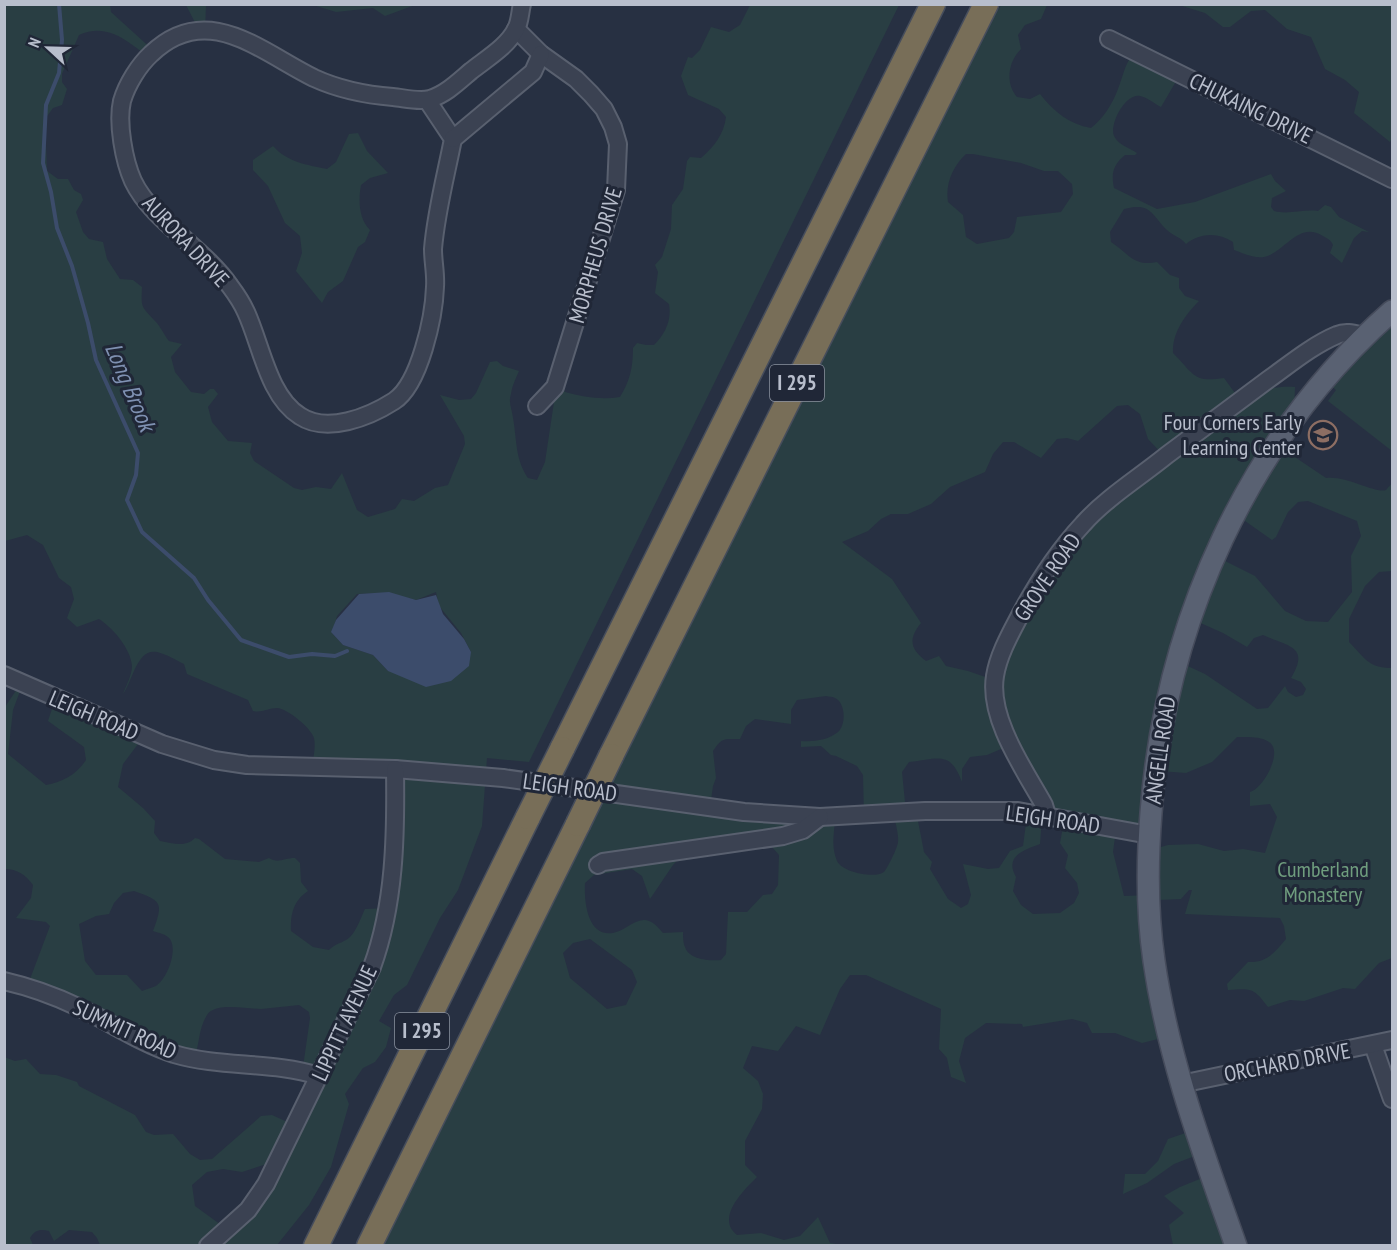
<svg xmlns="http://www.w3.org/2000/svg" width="1397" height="1250" font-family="'PT Sans Narrow',sans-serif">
	<rect width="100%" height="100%" fill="#273042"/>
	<g fill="#293e43" fill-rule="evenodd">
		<path d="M1384 4 1392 6V138L1390 142 1354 113 1359 92 1345 80 1325 69 1311 37 1287 29 1265 10 1251 11 1230 27H1223L1205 13 1179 5Z"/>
		<path d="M5 5H110L111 12 155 52 150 58C128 42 108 22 79 35L62 74V82L67 89 62 105 53 108 45 119 47 171 58 179H68L74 190 81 194 83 200 76 212 83 232 89 239 103 242 107 259 120 279 133 280 142 287C141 308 141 306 155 321 161 327 164 335 169 341L182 344 171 357 175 372 191 392 204 394 210 389H214L218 394 208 407 212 422 228 441 252 443 250 453 254 461 294 488 302 490 316 487 331 489 342 473 357 510 368 517 395 509 402 499 414 501 435 488 448 485 465 444 464 436 440 395 459 400 471 399 476 393 490 362 497 361 503 366 519 371C516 378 512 386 511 394 508 403 512 409 513 418 517 440 515 459 528 478L537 480 545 462 554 402 560 381 565 392C583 397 601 400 620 397 630 381 633 367 633 348L637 343 646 345H654C665 334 672 320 669 304L655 293 658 272 655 265 662 257 671 229 672 205 683 189 687 161 690 157 701 158C714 147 724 134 726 117L719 109 688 95 681 76 688 57 692 58 700 50 711 27 729 32 740 25 750 5H899L529 762 487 758 482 826 458 890 440 918 407 985 394 995 379 1021 391 1028 386 1047 375 1062 363 1068 345 1094 349 1104 331 1167 309 1205 277 1245H100L97 1238 92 1232 69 1230 54 1241 49 1231C40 1229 35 1230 30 1238L33 1245H5L4 1057 15 1061 26 1059 40 1074 56 1075 77 1082 79 1086 135 1115 146 1132 154 1135 173 1134 190 1154 200 1160 212 1159 261 1116 272 1115 296 1126 320 1080 302 1074 310 1018 309 1012 299 1005C287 1006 274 1008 261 1009 248 1009 215 1002 207 1015 198 1029 200 1044 194 1059L27 987 50 926 46 922 16 918 31 898 33 885C26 875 17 869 5 869V707L21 683H23L13 710 8 754 46 785C63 782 77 774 86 760L84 747 48 721 55 700 144 736 123 764 118 787 143 808 155 821 154 833 160 841C173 843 185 848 195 838L199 839 225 859 259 862 269 858C278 864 284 858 295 858L300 863 301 882 308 891C294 900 290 914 291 931L313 947 329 950C335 944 339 944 346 940 355 936 361 917 365 909L392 908 404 774 312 767C313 759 316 747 314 738 312 729 287 708 277 708 269 708 262 713 253 711L248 700 187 674 184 664C176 660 166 654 157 652 137 648 133 680 123 694 126 686 132 675 132 666 131 649 113 628 99 619L77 627 67 618 74 599 71 587 59 578 43 545 27 535 5 541ZM436 592 439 606 461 633 471 652 388 671 373 655 343 645 332 633 337 616 357 594 387 593 416 600ZM134 891C163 901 163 903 153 931 159 933 166 934 170 939 178 951 167 979 156 986 152 988 146 989 142 991L127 975H96L85 961 79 924 96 916 109 914 114 903 123 893ZM279 1160 228 1230 195 1206 192 1185 207 1172 223 1169 242 1172Z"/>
		<path d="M186 5H206L205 31 200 32Z"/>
		<path d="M313 5V4L415 5 385 16 373 8 336 12Z"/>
		<path d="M1001 5H1047L1041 19 1025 25 1018 35 1021 49C1008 62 1005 83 1017 97L1030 99 1040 94C1054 112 1069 124 1091 128 1103 119 1113 103 1118 89 1123 76 1124 67 1132 55L1178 78 1161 107C1155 104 1147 97 1140 96 1125 93 1109 125 1114 136 1118 145 1130 148 1137 153L1135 155H1125C1113 165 1111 173 1114 188L1157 209 1195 202 1271 174 1275 181 1286 191 1272 198 1271 207 1274 211C1288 215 1303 209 1318 211L1325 205 1331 207 1339 217 1369 232 1362 231 1354 238 1342 263 1330 253 1333 245C1331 240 1328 239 1323 236 1301 222 1288 246 1270 255 1258 261 1246 254 1234 250L1233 242C1218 232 1200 233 1186 244 1181 237 1173 236 1167 230 1151 214 1151 202 1124 209L1110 232 1111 242C1129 254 1134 267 1157 262L1170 275 1179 278V288L1185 296 1199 301C1185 315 1172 333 1173 353 1194 374 1193 383 1224 378L1240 400C1258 390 1275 386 1295 387L1294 413 1280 447 1326 478C1346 475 1376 494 1386 490 1387 489 1391 484 1392 483V571L1379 572 1365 586 1349 619V642C1365 658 1368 668 1392 668V958L1379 963 1355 989 1343 988 1304 1001 1290 1000 1268 1007C1254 988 1252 988 1228 990L1227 984 1248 962C1267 963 1275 952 1286 939L1284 926 1280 918 1185 914 1192 890H1189L1181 899 1157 900 1170 1036 1142 1043 1115 1033H1092L1087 1023 1072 1019 1023 1027 1022 1024 986 1023 965 1038 959 1061 966 1083 951 1077 947 1058 939 1049 941 1009 866 975H850L840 989 820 1035 796 1026 778 1051 752 1046 743 1068 758 1081 763 1094 762 1109 745 1141V1165L757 1177C744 1190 715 1218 737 1235L761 1233 784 1240 800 1236 818 1217 830 1243 842 1245 372 1246 966 63ZM966 154H973L1021 163 1044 171H1058L1072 184 1073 194 1061 212 1017 217 1014 232 1009 238 977 244 966 237 963 215 948 202C945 184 953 166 966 154ZM1128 405 1140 414 1148 439 1166 458 1071 542 1026 612 994 680 968 671 946 666 939 656 926 661C910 649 908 639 921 623L892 579 842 542 868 531 881 519 891 514H908L931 504 950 487 985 472 993 454 1003 442H1014L1041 458 1057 439 1067 438 1078 441 1117 406ZM1308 501 1357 521 1361 536 1351 556 1352 592 1328 622 1306 621 1285 611 1255 576 1217 557 1238 516 1272 540 1276 537 1288 512 1298 502ZM1196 621 1223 633 1247 647 1254 638 1263 635C1289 647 1310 646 1291 678L1301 682 1306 689 1303 695 1296 697 1288 692 1285 686 1268 708 1257 709 1205 674 1181 663ZM826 696C829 697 832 696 835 698 846 703 846 725 838 732 828 740 814 742 801 741V747L821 746 831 755 836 756 857 766 863 775 864 816 894 814C895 823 899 834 898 842 898 847 887 869 884 872 874 879 842 872 837 861 831 847 834 834 835 820L710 807 713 786 716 778 713 751C722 737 724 739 740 739L746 726 755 719 791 724V710L797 700ZM1237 737C1248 737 1260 736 1269 742 1284 751 1263 789 1250 792V806L1270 804 1277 817 1265 853 1243 849 1224 851 1198 844 1168 845 1154 849 1150 895 1124 896 1113 852 1116 830 1150 834 1160 771 1186 773 1212 762ZM1015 743 1054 816 1064 821 1060 843 1068 855 1065 868 1077 883 1079 893 1074 903 1060 913 1033 914 1021 905 1013 891 1016 877C1004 856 1024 850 1040 844L1042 817 1027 816 1023 846 1010 851 999 868 988 869 963 864 971 895 968 904 961 908 948 899 930 869 932 862 924 852 917 816 906 812 902 772 909 762C939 759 950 750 962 782V769L970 757 987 755ZM762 845 772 847 779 855 778 885 772 894 763 895 747 912H728L726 954 721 960C710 961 689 960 685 947 683 943 683 936 683 932L663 933C658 927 652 920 644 920 634 920 624 931 613 933 587 937 584 901 585 883L594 875 632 869 642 876 650 899 673 865 687 850ZM590 939 632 970 637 982 626 1005 607 1009 570 978 563 953 573 943Z"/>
		<path d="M358 133 367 151 388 173 370 178 361 185C358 201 359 219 370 230L365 242 358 247 343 281 328 292 322 303 296 271 302 253 300 236 285 223 268 186 253 170V160L273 146C287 162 307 165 327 169L336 162 349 134Z"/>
		<path d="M1392 316V451L1328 401 1336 390 1328 383Z"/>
		<path d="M1197 1129 1205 1152 1174 1164 1147 1183 1123 1194 1125 1174H1145L1158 1161 1168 1139Z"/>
		<path d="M1212 1174 1236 1245H1173L1169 1225 1184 1213 1164 1196 1180 1187Z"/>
	</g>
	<path fill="#3c4c6b" d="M389 592 416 600 436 595 443 614 464 639 471 652 469 666 451 681 426 687 388 671 373 655 343 645 331 632 336 620 359 594Z"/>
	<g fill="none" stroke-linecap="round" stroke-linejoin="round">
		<path stroke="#3c4c6b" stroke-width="4" d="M59 4 62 40 59 73 46 105 43 163 51 192 57 228 72 266 88 323 96 360 138 453 136 475 127 500 142 532 194 578 208 600 241 640 289 657 312 654 335 656 347 651"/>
		<g stroke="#59606f" stroke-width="20">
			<g id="minor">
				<path d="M516 29 541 54 576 79 591 94 604 109 613 127 618 144 616 190 555 387 537 406"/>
				<path d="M1109 39 1392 179"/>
				<path d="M427 100 453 139C446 175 436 212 433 249 433 262 436 274 435 287 434 316 420 384 394 401 369 417 327 434 300 416 268 396 261 344 246 312 242 303 236 294 230 286 204 248 152 221 133 181 124 161 117 123 122 101 127 84 139 65 151 54 207 0 261 52 314 78 338 89 367 95 393 97 404 98 419 102 430 99 446 94 458 82 471 71 486 59 508 46 516 29 520 22 520 12 522 4"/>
				<path d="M453 139 533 72 541 54"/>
				<path d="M4 675 162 744 214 760 247 765 395 769 503 778 744 812 820 817 925 811H1018L1149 835"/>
				<path d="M1047 815 1044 805C1024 769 988 718 995 676 998 657 1008 638 1017 621 1035 586 1056 553 1083 524 1106 498 1140 477 1167 455 1201 430 1235 404 1269 379 1290 364 1313 345 1337 335 1346 331 1355 334 1364 336"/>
				<path d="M598 865 603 862 783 836 803 830 820 817"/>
				<path d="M4 981C30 987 55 996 78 1007 110 1022 140 1043 174 1054 221 1068 272 1061 319 1076"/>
				<path d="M1373 1045 1392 1099"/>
				<path d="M1181 1084 1392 1040"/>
				<path d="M208 1246 248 1210 266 1184 372 967C395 904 396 835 395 769"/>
			</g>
		</g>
		<g stroke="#454b5b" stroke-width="24">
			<path id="major" d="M1236 1246C1203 1152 1168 1059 1154 961 1147 913 1147 862 1151 813 1165 623 1248 438 1392 311"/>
		</g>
		<g stroke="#464d5c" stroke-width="27">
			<g id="highway">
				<path d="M562 749 933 4"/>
				<path d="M611 756 986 4"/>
				<path d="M316 1246 528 817"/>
				<path d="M369 1246 578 824"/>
			</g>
		</g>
		<use href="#minor" stroke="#3b4252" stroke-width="16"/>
		<use href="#major" stroke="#596172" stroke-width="21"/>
		<use href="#highway" stroke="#786e58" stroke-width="24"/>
		<g stroke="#464d5c" stroke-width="27" stroke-linecap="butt">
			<g id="highway-bridge">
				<path d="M528 817 562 749"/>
				<path d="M578 824 611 756"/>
			</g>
		</g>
		<use href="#highway-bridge" stroke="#786e58" stroke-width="24"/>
	</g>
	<defs>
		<g id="school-ring" transform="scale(1.5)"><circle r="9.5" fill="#202737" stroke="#8d6e63" stroke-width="1.5"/><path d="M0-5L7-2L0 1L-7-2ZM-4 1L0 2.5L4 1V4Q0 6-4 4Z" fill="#8d6e63"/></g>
	</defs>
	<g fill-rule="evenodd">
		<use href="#school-ring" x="1323" y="435"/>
	</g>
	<g text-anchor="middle" stroke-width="6" stroke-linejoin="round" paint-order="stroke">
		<g fill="#202737" stroke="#8a919f" stroke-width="1.5">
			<rect x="770" y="365" width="54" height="36" rx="4.5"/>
			<rect x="395" y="1013" width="54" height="36" rx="4.5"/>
		</g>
		<g font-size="21" font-weight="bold" fill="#b8becc">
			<text x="797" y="390">I 295</text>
			<text x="422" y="1038">I 295</text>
		</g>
		<g font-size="22" fill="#b8becc" stroke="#202737">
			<text transform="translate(1251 108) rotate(26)" y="8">CHUKAING DRIVE</text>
			<text transform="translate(186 241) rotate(47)" y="8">AURORA DRIVE</text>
			<text transform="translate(595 255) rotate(-74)" y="8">MORPHEUS DRIVE</text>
			<text transform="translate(1047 577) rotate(-56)" y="8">GROVE ROAD</text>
			<text transform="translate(94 715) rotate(23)" y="8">LEIGH ROAD</text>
			<text transform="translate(1160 750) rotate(-82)" y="8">ANGELL ROAD</text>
			<text transform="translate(570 787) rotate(8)" y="8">LEIGH ROAD</text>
			<text transform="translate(1053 819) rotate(8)" y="8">LEIGH ROAD</text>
			<text transform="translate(344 1023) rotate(-65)" y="8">LIPPITT AVENUE</text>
			<text transform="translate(125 1029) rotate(25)" y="8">SUMMIT ROAD</text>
			<text transform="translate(1287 1062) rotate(-11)" y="8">ORCHARD DRIVE</text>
		</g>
		<g font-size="22" fill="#b8becc" stroke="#202737" text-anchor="end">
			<text x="1302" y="430">Four Corners Early<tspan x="1302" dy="25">Learning Center</tspan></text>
		</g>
		<g font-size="22" fill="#6f9d7e" stroke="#202737">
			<text x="1323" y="877">Cumberland<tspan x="1323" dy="25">Monastery</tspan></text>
		</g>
		<g font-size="24" font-style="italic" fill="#7f91b2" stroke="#202737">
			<text transform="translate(130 387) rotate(67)" y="8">Long Brook</text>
		</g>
	</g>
	<rect width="1397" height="1250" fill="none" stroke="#b8becc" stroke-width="12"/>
	<g transform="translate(48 48) rotate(292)" stroke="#202737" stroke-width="4.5" paint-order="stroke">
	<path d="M0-4.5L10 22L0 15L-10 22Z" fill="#b8becc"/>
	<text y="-9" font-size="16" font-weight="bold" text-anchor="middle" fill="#b8becc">N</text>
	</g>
</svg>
